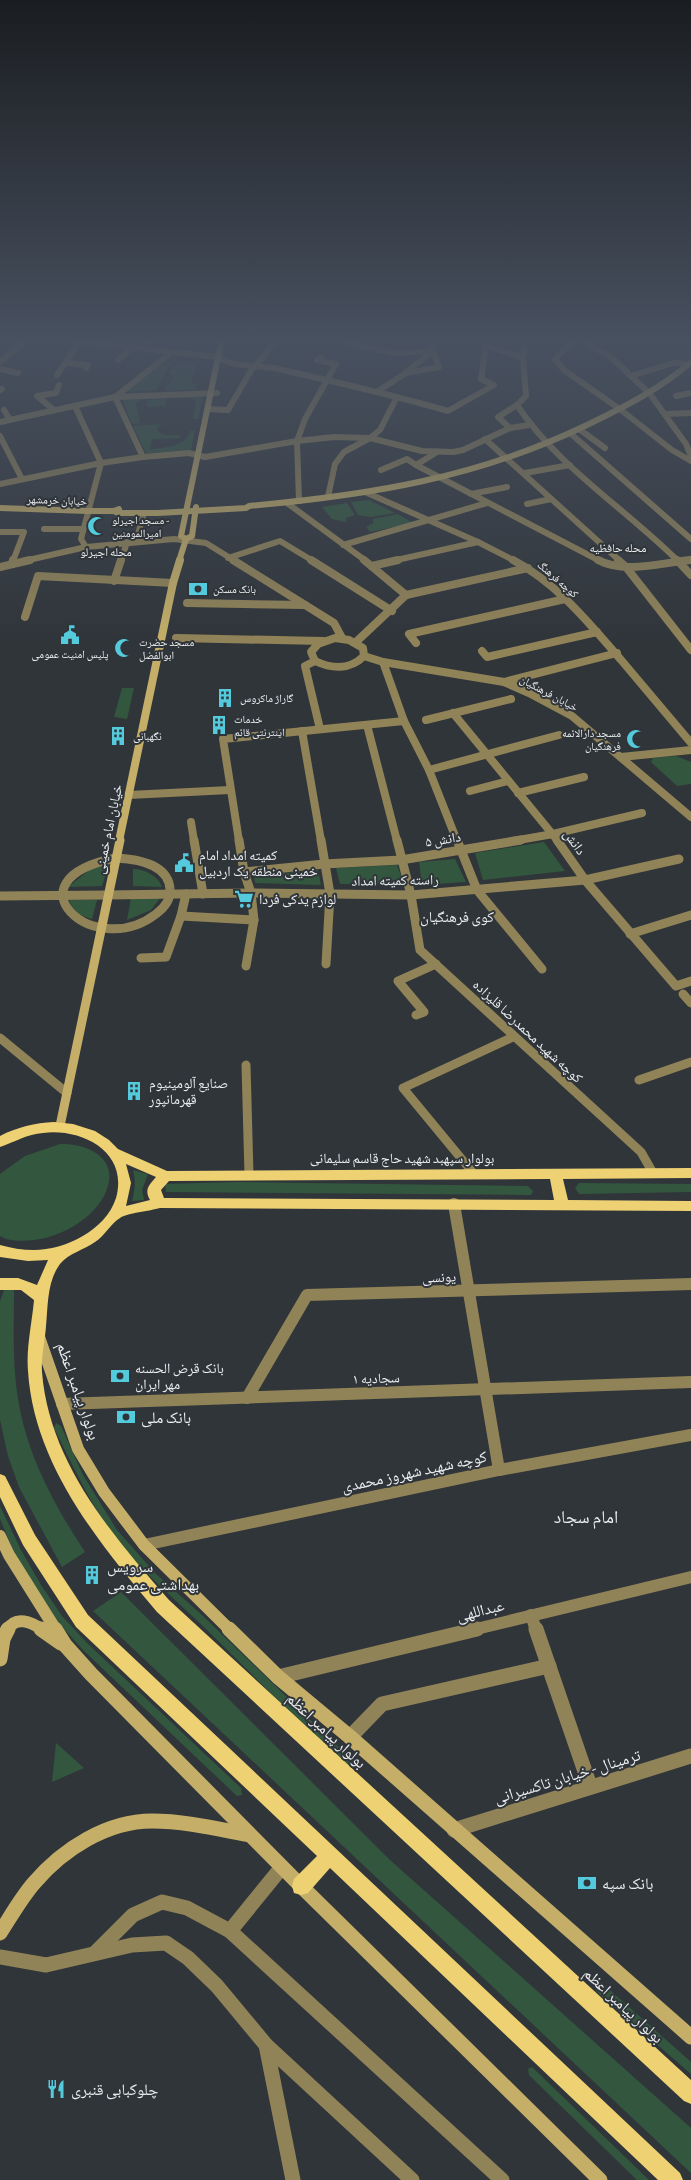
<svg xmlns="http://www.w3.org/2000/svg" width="691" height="2180" font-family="'Alegreya Sans','Noto Naskh Arabic',sans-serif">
	<rect width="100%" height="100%" fill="#30353a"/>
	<g fill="#32573e">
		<path d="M178 362 198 363 191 383 196 384 195 390H165L167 384 171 383 174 375 169 374 172 366H177Z"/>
		<path d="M160 364H170L156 390 125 392Z"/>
		<path d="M204 394 198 419H193L196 400H193V398H166V406L147 407V400L163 399H145L136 403 140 423 132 424 122 398Z"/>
		<path d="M162 424 157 428 158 432 165 435H180L181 438 152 439 150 450C165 446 185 449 190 431L195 430 191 450 146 453 133 426Z"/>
		<path d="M369 500 395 513 371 517 358 515 351 502Z"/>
		<path d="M347 503 355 515 346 518V522L332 519 322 507Z"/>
		<path d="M398 514 413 523 370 532 366 527 373 523V519Z"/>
		<path d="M122 688H134L127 719 114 717Z"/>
		<path d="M676 756 691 762V784L677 786 651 762 653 758Z"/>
		<path d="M544 842 565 871 483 880 475 853Z"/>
		<path d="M455 859 466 882 422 885 419 862Z"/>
		<path d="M109 864 102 886 68 887 92 868Z"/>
		<path d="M397 865 404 884H340L336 868Z"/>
		<path d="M133 869C145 869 158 876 162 887L133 886Z"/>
		<path d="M318 870 321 885 255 883 254 876Z"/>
		<path d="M131 898H160L151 910 127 920Z"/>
		<path d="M69 900H97L92 919C82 917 72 911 69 900Z"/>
		<path d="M60 1144C88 1143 122 1159 105 1194 93 1219 61 1237 34 1240 22 1241 10 1242 0 1236V1174L25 1156Z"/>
		<path d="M133 1170 148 1174 142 1190 144 1200 132 1201C135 1190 136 1181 133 1170Z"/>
		<path d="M238 1182 528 1186 533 1191 531 1195H525L166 1192 165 1184Z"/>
		<path d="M579 1183 691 1184V1192L579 1194 575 1188Z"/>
		<path d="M5 1288H13L14 1291C14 1327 12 1363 18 1399 27 1455 54 1505 85 1552L62 1567 19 1487 8 1456 0 1420V1301Z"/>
		<path d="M56 1423 61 1426 83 1475 117 1530 156 1574 203 1616 352 1760 355 1768H347C299 1722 253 1675 206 1629 174 1598 139 1570 113 1534 89 1502 72 1464 54 1428Z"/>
		<path d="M0 1506 21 1550 41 1585 62 1616 87 1643 241 1788 242 1795 237 1796 83 1650 57 1621 15 1554 0 1519Z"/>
		<path d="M121 1592 390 1860 691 2128V2173L93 1611Z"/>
		<path d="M56 1743 84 1768 52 1782Z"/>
		<path d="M596 1981 602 1983 691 2062V2074L596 1991Z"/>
		<path d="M532 2067 649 2180H637L529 2075 528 2069Z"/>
	</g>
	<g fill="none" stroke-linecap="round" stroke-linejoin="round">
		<g stroke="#918358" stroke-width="6">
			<path d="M47 338 218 357C232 367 256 365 274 368 332 381 390 394 448 411L494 385 481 379 486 346 491 340 479 338"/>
			<path d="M326 338 394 353 433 351"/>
			<path d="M576 338 555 359 564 370 621 410"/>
			<path d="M577 338 611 357 650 394"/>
			<path d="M486 346 523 357"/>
			<path d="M142 347 151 338H149"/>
			<path d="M118 360 132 347"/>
			<path d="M0 362 29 338"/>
			<path d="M66 363 88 365 86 368"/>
			<path d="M0 369 18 373"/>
			<path d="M406 372 433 351"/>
			<path d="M57 375 80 341"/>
			<path d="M631 376 673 363H683"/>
			<path d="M0 390 2 389"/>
			<path d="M378 391 406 373 439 367 433 351 434 338"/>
			<path d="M676 396 691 393"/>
			<path d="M517 405C558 467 626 509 678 561"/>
			<path d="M75 406 101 463 81 539 86 547"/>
			<path d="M208 409 228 410 252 369 266 354 275 338"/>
			<path d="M4 410 10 420"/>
			<path d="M54 410 37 396 56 393 59 385"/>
			<path d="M665 414 691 413"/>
			<path d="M0 422 115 397 217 393"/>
			<path d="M510 428 498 417 517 405 526 396 523 357 526 338"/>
			<path d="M579 429 605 448"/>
			<path d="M570 433 691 539"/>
			<path d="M0 436 22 479"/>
			<path d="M485 439 620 561"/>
			<path d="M437 452 416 465 600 561"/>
			<path d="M143 457 115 397 172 352"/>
			<path d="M381 470 407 459 416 465"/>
			<path d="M525 473 570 465"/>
			<path d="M0 484 101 463 143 457 189 453 205 457 297 441 334 437 370 438 422 451 453 452 463 450 510 428 529 425"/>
			<path d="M365 492 478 542 515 561"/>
			<path d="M471 494 507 487"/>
			<path d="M328 497 335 464 344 452 370 438 380 430 397 397"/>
			<path d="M299 501 297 441 305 419 336 364 317 360 321 357"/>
			<path d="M287 503 366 561"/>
			<path d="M527 504 551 499"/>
			<path d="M44 529H83"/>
			<path d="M0 532H24L13 561"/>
			<path d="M136 541 144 513"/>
			<path d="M343 545 487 503"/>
			<path d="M228 558 280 541 313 561"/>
			<path d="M24 561 86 547 174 539 206 543 235 561"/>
			<path d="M121 561 127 542"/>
			<path d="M392 561 478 542"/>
			<path d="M678 561 691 560"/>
		</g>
		<g stroke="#918358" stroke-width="8">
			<path d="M233 560 334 623 342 638"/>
			<path d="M311 560 392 611"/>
			<path d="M364 560 406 595"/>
			<path d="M513 560C557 583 590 624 622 661 645 688 668 716 691 743"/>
			<path d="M598 560C624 574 661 563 690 560"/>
			<path d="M618 560 626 567 691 650"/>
			<path d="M677 560 691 575"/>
			<path d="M12 564 13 560"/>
			<path d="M372 566 398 560"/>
			<path d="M0 567 30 560"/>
			<path d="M114 581 121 560"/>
			<path d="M406 595 528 568"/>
			<path d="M187 603 305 605"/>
			<path d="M25 617 38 576 173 583"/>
			<path d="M176 638 323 641"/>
			<path d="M335 638 349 640 363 648 364 656C350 670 332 669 315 661L311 652 318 644Z"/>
			<path d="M356 642 406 595"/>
			<path d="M416 643 409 634 565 599"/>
			<path d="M482 651 487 657 597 632"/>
			<path d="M364 656 383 662 504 682 529 693 572 716 691 817"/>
			<path d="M315 661 305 666 320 729"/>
			<path d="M383 662 404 721 429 770 457 841"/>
			<path d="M504 682 617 653"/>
			<path d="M453 713 558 841"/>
			<path d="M426 720 511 699"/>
			<path d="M367 725 397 841"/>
			<path d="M302 731 321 841"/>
			<path d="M621 757 691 750"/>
			<path d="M429 770 559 735"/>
			<path d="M470 791 508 781"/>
			<path d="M518 793 584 777"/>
			<path d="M129 795 230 790"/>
			<path d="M191 822 194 841"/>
			<path d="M239 841 223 739 404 721"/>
			<path d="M513 841 553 834 642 813"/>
		</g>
		<g stroke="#918358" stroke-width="9">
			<path d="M194 840 203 894"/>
			<path d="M239 840 244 872 251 893 254 920 246 966"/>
			<path d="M321 840 330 894 326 964"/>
			<path d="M397 840 411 895 420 950 641 1152 653 1173"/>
			<path d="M457 840 477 890 542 969"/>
			<path d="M557 840 585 880 676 986 691 981"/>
			<path d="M244 872 324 864 401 860 521 840"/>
			<path d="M108 895 251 893 411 895 585 880 679 859"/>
			<path d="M181 916 254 920"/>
			<path d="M630 934 691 915"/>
			<path d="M141 958 166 957 181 916 186 894"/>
			<path d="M683 994 691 1003"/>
			<path d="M416 1015 424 1012 398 981 436 964"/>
			<path d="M0 1038 67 1093"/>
			<path d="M246 1065 249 1175"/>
			<path d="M639 1080 691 1062"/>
			<path d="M474 1174 403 1088 513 1037"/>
		</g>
		<g stroke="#918358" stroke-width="12">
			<path d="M454 1204 499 1470"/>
			<path d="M247 1398 307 1295 691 1284"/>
			<path d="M62 1404 691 1382"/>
			<path d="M144 1545 499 1470 691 1435"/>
			<path d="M531 1615 536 1630"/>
			<path d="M472 1630 691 1577"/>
		</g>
		<g stroke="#918358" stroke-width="15">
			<path d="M536 1629 590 1786"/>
			<path d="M278 1677 477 1629"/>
			<path d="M350 1737 382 1704 549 1666"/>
			<path d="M230 1931 282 1867"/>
			<path d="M95 1953 133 1915 162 1902 187 1908 230 1931 502 2180"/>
			<path d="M0 1957 46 1965 132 1945 166 1943 188 1958 217 1986 266 2045 293 2180"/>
			<path d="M266 2045 412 2180"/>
		</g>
		<g stroke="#918358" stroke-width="6">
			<path d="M650 394 686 444 691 456"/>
			<path d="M621 410 672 450 691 461"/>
		</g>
		<g stroke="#918358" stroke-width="9">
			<path d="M116 858C136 859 168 863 170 889 171 899 164 908 156 914 94 962 4 880 116 858Z"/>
			<path d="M0 896 108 895"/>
		</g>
		<path stroke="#918358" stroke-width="15" d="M454 1830 691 1756"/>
		<g stroke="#c5af68" stroke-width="6">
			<path d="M0 508 88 511H114L119 509"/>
			<path d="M114 511 118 513H158L246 508 249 506C370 495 477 478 587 425 624 407 660 389 691 362"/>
			<path d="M186 539 181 536 222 338"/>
			<path d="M186 539 192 536 196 507"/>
			<path d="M179 561 186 539"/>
		</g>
		<path stroke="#c5af68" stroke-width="8" d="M119 841 173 583 180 560"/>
		<path stroke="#c5af68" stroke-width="9" d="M60 1126 120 840"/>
		<g stroke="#c5af68" stroke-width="12">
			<path d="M39 1337 78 1449 104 1492 144 1545 230 1630"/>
			<path d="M0 1536 9 1555 56 1630"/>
			<path d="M7 1630C16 1615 31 1622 43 1630"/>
		</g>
		<g stroke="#c5af68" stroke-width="15">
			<path d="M41 1629 61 1643"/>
			<path d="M55 1629 65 1645 91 1674 301 1886 600 2180"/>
			<path d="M229 1629 278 1677 350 1737 691 2037"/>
			<path d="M0 1659 3 1639 8 1629"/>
			<path d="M0 1933C11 1916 21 1898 34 1883 63 1849 107 1821 152 1821 185 1821 218 1829 250 1835"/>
		</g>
		<g fill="#eed173" fill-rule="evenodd">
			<path d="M54 1122 73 1124 95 1131 109 1140 118 1149 167 1171 691 1168V1178L563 1179 568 1200 691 1201V1211L160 1208C150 1211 127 1213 120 1218 110 1224 105 1236 95 1242 84 1250 69 1253 60 1264 47 1281 48 1306 46 1326 45 1341 41 1357 42 1372 49 1462 112 1535 169 1600L691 2080V2104L684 2101 157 1612C99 1543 34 1465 28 1371 26 1348 32 1323 34 1300L21 1290H0V1278H18L37 1285 48 1260 28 1261 0 1257V1245C11 1248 22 1250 34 1250 65 1250 106 1230 116 1198 129 1152 82 1128 43 1133 27 1134 15 1142 0 1147V1136C17 1127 35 1123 54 1122ZM126 1164 156 1177C149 1185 144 1190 150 1200L126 1206 131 1183ZM550 1179 554 1200 164 1198 161 1190 169 1181Z"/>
			<path d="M0 1474 5 1476 35 1535 88 1615 680 2173 683 2180H658L330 1868 308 1893 301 1895 294 1893 292 1886 294 1879 317 1856 76 1627 23 1545 0 1497Z"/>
		</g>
	</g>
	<linearGradient id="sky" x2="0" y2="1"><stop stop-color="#1a1d20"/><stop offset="0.53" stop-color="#485160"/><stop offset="1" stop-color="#485160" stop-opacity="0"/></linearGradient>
	<rect width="691" height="643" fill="url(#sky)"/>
	<defs>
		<g id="mosque-bare" transform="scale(1.5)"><path d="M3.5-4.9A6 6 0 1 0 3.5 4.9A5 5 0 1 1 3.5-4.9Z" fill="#54cadd" stroke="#30353a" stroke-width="2.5" paint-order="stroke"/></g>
		<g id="bank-bare" transform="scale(1.5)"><path d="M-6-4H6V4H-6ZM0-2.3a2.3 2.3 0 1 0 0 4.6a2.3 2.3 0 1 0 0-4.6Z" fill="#54cadd" stroke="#30353a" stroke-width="2.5" paint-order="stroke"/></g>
		<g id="civic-bare" transform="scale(1.5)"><path d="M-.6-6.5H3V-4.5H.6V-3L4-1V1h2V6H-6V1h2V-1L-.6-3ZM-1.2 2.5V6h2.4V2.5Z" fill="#54cadd" stroke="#30353a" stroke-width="2.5" paint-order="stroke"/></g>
		<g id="building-bare" transform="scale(1.5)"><path d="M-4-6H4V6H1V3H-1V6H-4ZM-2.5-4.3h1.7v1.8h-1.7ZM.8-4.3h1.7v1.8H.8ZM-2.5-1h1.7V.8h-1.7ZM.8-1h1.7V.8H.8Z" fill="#54cadd" stroke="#30353a" stroke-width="2.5" paint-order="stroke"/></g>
		<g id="supermarket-bare" transform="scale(1.5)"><path d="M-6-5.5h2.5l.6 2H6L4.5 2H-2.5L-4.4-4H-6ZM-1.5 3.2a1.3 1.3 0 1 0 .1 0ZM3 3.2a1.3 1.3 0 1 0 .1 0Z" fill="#54cadd" stroke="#30353a" stroke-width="2.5" paint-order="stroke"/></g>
		<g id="restaurant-bare" transform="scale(1.5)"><path d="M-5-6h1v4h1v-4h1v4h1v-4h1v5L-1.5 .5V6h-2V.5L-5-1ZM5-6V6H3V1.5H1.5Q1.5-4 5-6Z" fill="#54cadd" stroke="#30353a" stroke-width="2.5" paint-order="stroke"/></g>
	</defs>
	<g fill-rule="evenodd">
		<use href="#mosque-bare" x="97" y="526"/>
		<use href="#bank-bare" x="198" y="589"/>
		<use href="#civic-bare" x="70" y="635"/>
		<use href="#mosque-bare" x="124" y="648"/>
		<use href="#building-bare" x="225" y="698"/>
		<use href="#building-bare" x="219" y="725"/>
		<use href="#building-bare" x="118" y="736"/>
		<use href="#mosque-bare" x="636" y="739"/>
		<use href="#civic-bare" x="184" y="863"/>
		<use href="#supermarket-bare" x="244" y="899"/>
		<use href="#building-bare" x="134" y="1091"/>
		<use href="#bank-bare" x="120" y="1376"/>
		<use href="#bank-bare" x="126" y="1417"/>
		<use href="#building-bare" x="92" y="1575"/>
		<use href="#bank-bare" x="587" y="1883"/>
		<use href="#restaurant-bare" x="56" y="2089"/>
	</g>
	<g text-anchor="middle" stroke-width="4" stroke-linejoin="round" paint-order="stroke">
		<g font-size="11" fill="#ebeef1" stroke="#30353a">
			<text transform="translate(57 500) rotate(2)" y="4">خیابان خرمشهر</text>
			<text transform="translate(558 579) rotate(41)" y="4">کوچه فرهنگ</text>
			<text transform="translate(549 693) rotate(28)" y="4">خیابان فرهنگیان</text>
		</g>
		<g font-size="11" fill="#ebeef1" stroke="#30353a" text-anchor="start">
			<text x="112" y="524">مسجد اجیرلو -<tspan x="112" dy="13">امیرالمومنین</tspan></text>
			<text x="213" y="593">بانک مسکن</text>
			<text x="139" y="646">مسجد حضرت<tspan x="139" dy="13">ابوالفضل</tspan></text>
			<text x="70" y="658" text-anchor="middle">پلیس امنیت عمومی</text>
			<text x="240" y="702">گاراژ ماکروس</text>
			<text x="234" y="723">خدمات<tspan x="234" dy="13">اینترنتی قائم</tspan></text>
			<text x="621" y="737" text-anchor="end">مسجد دارالائمه<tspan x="621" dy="13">فرهنگیان</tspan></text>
			<text x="133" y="740">نگهبانی</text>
		</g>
		<g font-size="12" fill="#ebeef1" stroke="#30353a">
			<text x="618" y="552">محله حافظیه</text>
			<text x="106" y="556">محله اجیرلو</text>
		</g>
		<g font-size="14" fill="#ebeef1" stroke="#30353a">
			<text transform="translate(108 829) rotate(-78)" y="5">خیابان امام خمینی</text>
			<text transform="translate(443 839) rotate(-9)" y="5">دانش ۵</text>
			<text transform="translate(575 842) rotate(55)" y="5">دانش</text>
			<text transform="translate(395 880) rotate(-1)" y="5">راسته کمیته امداد</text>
			<text transform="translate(528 1031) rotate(43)" y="5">کوچه شهید محمدرضا قلیزاده</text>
			<text x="402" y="1163">بولوار سپهبد شهید حاج قاسم سلیمانی</text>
			<text transform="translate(439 1277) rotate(-2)" y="5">یونسی</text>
			<text transform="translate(376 1378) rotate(-2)" y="5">سجادیه ۱</text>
		</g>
		<g font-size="14" fill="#ebeef1" stroke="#30353a" text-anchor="start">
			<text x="199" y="860">کمیته امداد امام<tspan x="199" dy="16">خمینی منطقه یک اردبیل</tspan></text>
			<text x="259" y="904">لوازم یدکی فردا</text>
			<text x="149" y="1088">صنایع آلومینیوم<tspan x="149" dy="16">قهرمانپور</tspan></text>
			<text x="135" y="1373">بانک قرض الحسنه<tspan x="135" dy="16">مهر ایران</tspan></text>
		</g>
		<g font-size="15" fill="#ebeef1" stroke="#30353a">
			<text x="457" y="922">کوی فرهنگیان</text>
		</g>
		<g font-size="16" fill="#ebeef1" stroke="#30353a">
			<text transform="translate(79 1391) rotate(71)" y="6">بولوار پیامبر اعظم</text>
			<text transform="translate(414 1471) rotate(-12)" y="6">کوچه شهید شهروز محمدی</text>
			<text transform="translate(480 1610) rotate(-14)" y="6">عبداللهی</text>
			<text transform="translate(327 1730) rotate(43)" y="6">بولوار پیامبر اعظم</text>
			<text transform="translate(567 1776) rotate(-17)" y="6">ترمینال - خیابان تاکسیرانی</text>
			<text transform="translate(624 2005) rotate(43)" y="6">بولوار پیامبر اعظم</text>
		</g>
		<g font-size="16" fill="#ebeef1" stroke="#30353a" text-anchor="start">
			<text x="141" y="1423">بانک ملی</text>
			<text x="107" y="1572">سرویس<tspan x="107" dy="18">بهداشتی عمومی</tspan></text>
			<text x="602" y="1889">بانک سپه</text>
			<text x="71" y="2095">چلوکبابی قنبری</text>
		</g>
		<g font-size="18" fill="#ebeef1" stroke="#30353a">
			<text x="586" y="1523">امام سجاد</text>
		</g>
	</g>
</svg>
